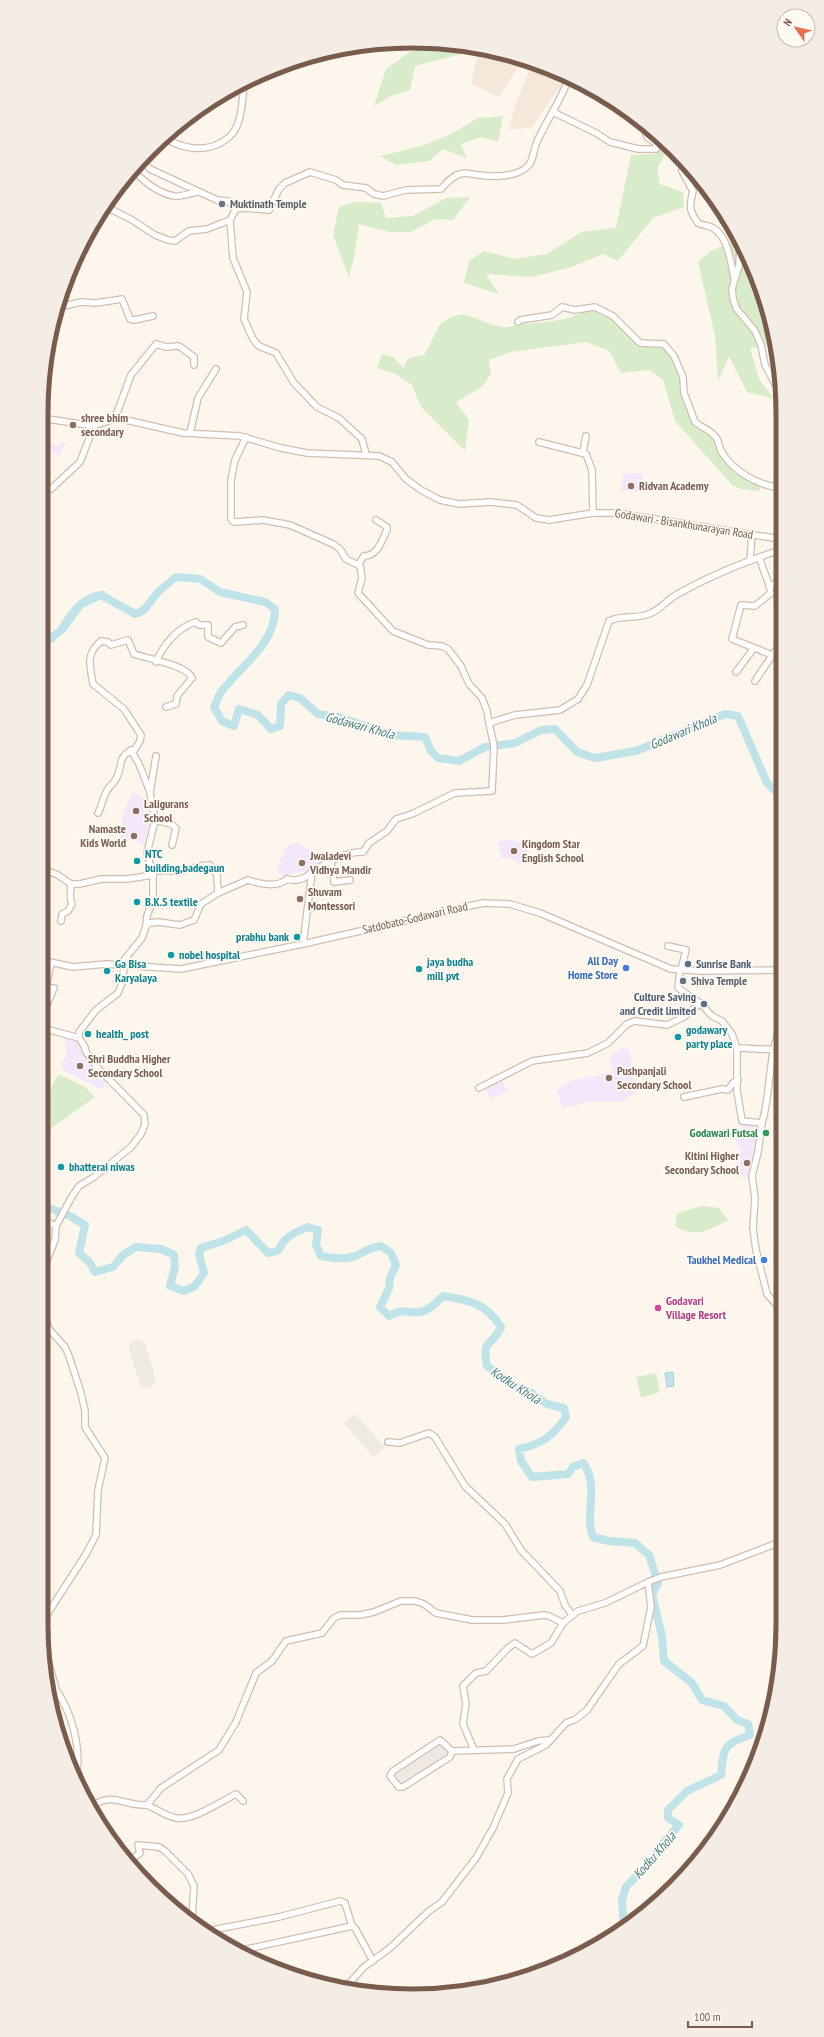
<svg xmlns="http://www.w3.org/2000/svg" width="824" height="2037" font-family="'PT Sans Narrow',sans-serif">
	<rect width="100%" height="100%" fill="#fdf6ec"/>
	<path fill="#f5e8da" d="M479 48 531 61 567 79 550 100 532 127 509 130 515 106 529 71 518 67 499 97 471 84Z"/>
	<g fill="#efe9e4">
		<path d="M134 1340H139L145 1343 156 1381 149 1388 141 1387 129 1350V1345Z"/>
		<path d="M355 1414 385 1447 373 1457 344 1423Z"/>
		<path d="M441 1743 450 1756 401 1787 393 1773Z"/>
	</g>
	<g fill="#f3e8fa">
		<path d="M63 441 66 442 59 456 48 450 52 443 59 447Z"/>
		<path d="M624 473 643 474V482L638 492 619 490Z"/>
		<path d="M133 792 146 799V808L151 818 144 845 134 839 120 838 123 813Z"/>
		<path d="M510 840 528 845 530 859 520 864 510 858H501L498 841Z"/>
		<path d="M297 843 316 853 326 852 331 855 333 860 311 870 296 873 285 877 276 870 286 846Z"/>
		<path d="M66 1038 79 1042 107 1078 102 1090 63 1070 61 1063 65 1059 67 1046 64 1045Z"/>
		<path d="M626 1046 631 1055 632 1073 636 1085 633 1094 621 1102H588L563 1108 556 1090 573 1080 613 1072 609 1057Z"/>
		<path d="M501 1078 508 1091 491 1099 485 1087Z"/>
		<path d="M742 1123 761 1125 750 1178 739 1177 741 1149 737 1146V1136L742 1131Z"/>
	</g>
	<g fill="#d8ecc9">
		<path d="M422 43 460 44 476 48 470 52 415 66 410 90 389 97 374 106 386 69Z"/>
		<path d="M503 116 498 142 481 137 461 144 467 158 443 149 429 161 396 165 380 156 422 146 451 134 478 118Z"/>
		<path d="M667 146 669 148 657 168 660 184 683 192 684 207 653 218 618 261 603 254 572 267 532 277 486 274 499 294 464 283 469 261 484 251 515 259 547 254 581 232 616 228 631 155 653 154Z"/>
		<path d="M470 197 453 220 435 219 411 232H390L359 224 355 253 349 277 333 235 339 207 354 202 381 203 386 218 413 216 446 198Z"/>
		<path d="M736 240 755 270 776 348 766 345 750 348 759 379 774 399 747 392 729 356 718 381 715 336 698 262 711 251Z"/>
		<path d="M588 310H596L613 318 636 342 666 347 680 374 684 405 693 424 716 440 732 466 761 487 759 491 741 489 732 485 675 421 663 380 649 370 621 373 609 351 586 342 510 352 489 360 491 374 482 387 456 402 469 420 465 451 421 407 412 385 396 374 377 368 382 354 393 357 404 368 406 361 412 357 424 355C430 347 436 329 440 325 467 300 482 329 508 327 512 327 516 324 520 324 545 322 565 322 588 310Z"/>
		<path d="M58 1074 85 1087 95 1097 53 1127 44 1138C32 1118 50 1091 58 1074Z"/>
		<path d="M702 1206 719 1208 728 1220C708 1230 697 1239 675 1226L677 1213Z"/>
		<path d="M656 1373 660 1392 641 1398 636 1377Z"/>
	</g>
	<path fill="#bfe3e8" stroke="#a5d3da" d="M673 1372 674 1386 667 1387 665 1373Z"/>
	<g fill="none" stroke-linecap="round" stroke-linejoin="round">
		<path stroke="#bfe3e8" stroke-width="4.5" d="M41 638 48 641 53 640C66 620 77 595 103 593"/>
		<g stroke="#bfe3e8" stroke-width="8">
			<path d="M41 641 44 642 62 630 80 605 101 595 135 614 144 610 158 592 176 577 200 579 220 592 265 602 275 609C275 642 245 663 226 686 220 691 217 700 214 707L222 721 234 726 239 709 258 715 271 729 280 726 281 704 289 695 300 698 318 714 339 717 392 735 425 737 431 751 438 758 459 761 485 747 515 743 541 730 555 729 577 752 595 758 636 751 725 714 738 716 767 783 781 796"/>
			<path d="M41 1205 70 1216 85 1225 79 1253 90 1263 95 1272 113 1267 123 1255 136 1247 161 1249 174 1255 175 1267 170 1286 184 1291 195 1286 204 1273 199 1254 201 1248 223 1241 246 1230 268 1253C285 1251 278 1245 287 1238 293 1233 301 1230 308 1227L318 1230 316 1245 321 1256C331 1258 345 1260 355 1256 365 1252 370 1247 381 1246L391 1253 396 1265 390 1278 389 1288 380 1307 389 1316C406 1307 406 1314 420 1312 429 1311 437 1302 443 1296 469 1300 486 1303 501 1327 491 1349 482 1336 487 1366L519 1388 530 1392 547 1404 564 1408 566 1417C553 1436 542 1444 519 1449L521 1461 532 1477 568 1474 573 1467 583 1463C600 1485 584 1513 593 1537L609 1541 635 1543 649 1555 658 1583 652 1595 662 1636 664 1661 692 1683 702 1700 724 1706 737 1720 748 1724 750 1735C722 1745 724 1747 721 1775L687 1791 668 1810V1818L679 1825 662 1844 649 1863 626 1887 622 1900 624 1928"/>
		</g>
		<g stroke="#d1beb0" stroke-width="8">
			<g id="minor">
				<path d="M553 112 596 133 610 142 638 149H656L657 144 648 138 646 134 648 130"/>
				<path d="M164 138C173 143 183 147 193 148 211 150 233 141 238 123 243 110 242 95 245 81"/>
				<path d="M141 160 150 169 217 200 228 201 236 209 230 220 233 258 247 292 244 319 253 339 259 346 276 353 294 383 317 407 339 418 362 439 366 454"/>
				<path d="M683 161 682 171 693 191C689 207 689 210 698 223 703 226 709 225 713 228 728 236 731 263 734 278"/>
				<path d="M132 169C143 181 158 193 174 196 181 197 191 193 198 192"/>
				<path d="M105 206 132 220 155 235 168 240 175 241 189 231 207 229 230 220"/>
				<path d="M236 209 244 208 269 210 279 189 285 183 310 172 336 180 343 185 366 188 374 194 383 196 406 190 441 189C446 183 452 176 460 174 465 172 472 174 478 175 494 177 514 178 527 167 534 162 533 149 537 142 546 120 561 102 568 79"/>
				<path d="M740 247 739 265 732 289 733 298 736 308 755 331 761 345 765 365 780 393"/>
				<path d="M59 303 60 307 81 302 96 303 122 299 130 319 134 320 153 316"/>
				<path d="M518 322 520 320 552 315 562 307 575 310 595 307 613 316 640 343 664 344 674 356 683 377 684 393 695 422C702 428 712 430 717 439 719 442 719 447 721 451 733 471 757 485 780 488"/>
				<path d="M41 418 94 426 117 418 183 433 240 436 281 448 307 453 379 456 392 462 406 479 421 490 440 500 459 504 491 502 517 505 536 518 549 520 593 513H617L780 539"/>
				<path d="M115 418 131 375 156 344 166 347 179 346 194 357V365"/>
				<path d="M190 433 198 398 216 369"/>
				<path d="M246 437 235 460 231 480V519L234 522 263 520 290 525 333 544 340 549 346 559 360 566 362 578 358 593 393 631 428 645 442 646 448 649 461 666 469 684 482 698 487 711 489 723"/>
				<path d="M539 442 586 454 592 470 593 513"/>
				<path d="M583 452 586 436"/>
				<path d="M51 489 80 462 94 426"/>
				<path d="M759 557 769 585 780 584"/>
				<path d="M750 561 752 534"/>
				<path d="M358 565 364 556C378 556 382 540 387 530V527L376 520"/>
				<path d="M769 585 771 593 755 606 741 605 732 639 772 655"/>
				<path d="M156 662C163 645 178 627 196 622L199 625H208V637L221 643 235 627 243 625"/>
				<path d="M736 672 754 648"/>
				<path d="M755 681 775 651 781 653"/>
				<path d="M133 752 140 741 141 735 124 709 93 684C90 665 85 655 101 641L108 642 111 645 128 640 134 654C148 659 187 665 192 678L177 696 176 704 166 707"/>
				<path d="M98 813C102 806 103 796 108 789 111 785 115 782 117 777 123 765 117 759 131 750L139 764 150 792"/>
				<path d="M155 820 171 824 176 828 172 845"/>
				<path d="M331 862 334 882 350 880"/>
				<path d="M41 864 45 866 48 871 58 875 71 884H80L101 879H127L153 875"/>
				<path d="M218 893 248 880C259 884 278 888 287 879 297 882 305 879 312 872"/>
				<path d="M61 921 62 914 68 911 72 904C69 899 71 890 71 884"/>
				<path d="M146 926 149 923 158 922 180 925 194 920 201 904 218 893 217 875 210 865C197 865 192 869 181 871 172 872 161 868 152 873"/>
				<path d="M303 944 312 872C326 863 347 851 363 852L369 843 387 831 396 819 412 814 455 793 492 791 494 746 489 723 515 715 560 710 578 699 587 685 609 621C622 614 638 620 651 613 661 609 667 600 676 595 709 576 744 562 780 550"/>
				<path d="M668 946 686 950 681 970"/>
				<path d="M41 960 73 967 106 964 181 969 303 944 483 903 510 904 540 913 671 969 702 971 781 970"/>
				<path d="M680 970 678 988 700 1003 712 1016 722 1021 732 1034 737 1048V1091L742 1121 762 1123 758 1152 752 1176 755 1198 753 1228 756 1250 767 1294 782 1311"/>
				<path d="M46 987 51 963"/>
				<path d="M41 988H54L45 1009 46 1029 41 1049"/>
				<path d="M46 1029 79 1038"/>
				<path d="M737 1048 782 1050"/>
				<path d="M479 1088 532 1061 588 1053 608 1043 627 1024 635 1021 667 1025 684 1017 700 1003"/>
				<path d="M684 1097 722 1089 728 1090 733 1083 738 1080"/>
				<path d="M762 1123C771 1093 768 1054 781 1026"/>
				<path d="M41 1219 56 1226"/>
				<path d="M41 1275 55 1240 56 1226 71 1198 79 1186 94 1177 131 1147 141 1134 145 1124 144 1115 95 1065 85 1050V1047L79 1038V1032L96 1010 118 993 123 981 124 960 142 938 146 926 147 916 153 900V875L147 853 155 820 150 793 156 756"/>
				<path d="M41 1308 49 1329 65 1347 69 1356 81 1393 85 1411V1427L105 1458 98 1490 96 1535 86 1554 48 1613C39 1638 49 1663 56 1689"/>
				<path d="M388 1442 400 1443 429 1433 435 1437 465 1486 505 1524 521 1550 560 1591 565 1605 572 1615"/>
				<path d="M54 1687C72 1711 82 1749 76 1779"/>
				<path d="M474 1750 463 1724 466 1704 463 1686 476 1673 486 1671 508 1648 515 1643 532 1654 551 1643 563 1623"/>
				<path d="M452 1751 450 1757 403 1787H399L390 1776 393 1771 440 1740 452 1751 514 1749 538 1741 550 1740"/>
				<path d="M147 1805C157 1809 165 1816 176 1818 193 1821 220 1802 236 1794L243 1801"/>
				<path d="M89 1808C114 1790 121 1806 147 1805L161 1788 219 1750 236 1722 256 1673 272 1661 286 1641 322 1633 334 1618 340 1615H360L374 1612 401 1601H415L424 1604 436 1613 472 1620H503L544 1615 549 1616 563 1623 578 1611 605 1603 648 1582"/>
				<path d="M128 1862 140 1853 138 1845 159 1847 164 1850 188 1874 194 1886 192 1918"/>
				<path d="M207 1931 279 1917 340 1901 345 1903 352 1926"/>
				<path d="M238 1951 352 1926 355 1928 373 1961"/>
				<path d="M345 1988 364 1967 390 1948 429 1911 442 1902 476 1858 493 1828 508 1793 507 1779 518 1759 546 1745 566 1723 576 1719 587 1710 619 1664 643 1646 651 1607 648 1582 661 1577 720 1565 783 1541"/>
			</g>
		</g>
		<use href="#minor" stroke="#fff" stroke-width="5.5"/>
	</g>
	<g fill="#6b7280" stroke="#fffaf3" stroke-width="1.5">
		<circle cx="222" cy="204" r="4"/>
		<circle cx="683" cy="981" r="4"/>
	</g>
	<g fill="#8d6e63" stroke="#fffaf3" stroke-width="1.5">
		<circle cx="73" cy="425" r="4"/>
		<circle cx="631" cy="486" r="4"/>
		<circle cx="136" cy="811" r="4"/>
		<circle cx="134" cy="836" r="4"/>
		<circle cx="514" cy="851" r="4"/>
		<circle cx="302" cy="863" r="4"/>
		<circle cx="300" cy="899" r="4"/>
		<circle cx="80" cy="1066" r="4"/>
		<circle cx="609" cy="1078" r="4"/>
		<circle cx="747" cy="1163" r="4"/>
	</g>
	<g fill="#0f9aa8" stroke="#fffaf3" stroke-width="1.5">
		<circle cx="137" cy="861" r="4"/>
		<circle cx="137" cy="902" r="4"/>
		<circle cx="297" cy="937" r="4"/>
		<circle cx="171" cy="955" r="4"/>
		<circle cx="419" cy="969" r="4"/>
		<circle cx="107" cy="971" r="4"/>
		<circle cx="88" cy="1034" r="4"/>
		<circle cx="678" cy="1037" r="4"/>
		<circle cx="61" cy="1167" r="4"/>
	</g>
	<g fill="#5c6f8a" stroke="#fffaf3" stroke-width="1.5">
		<circle cx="688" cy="964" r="4"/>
		<circle cx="704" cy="1004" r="4"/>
	</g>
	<g fill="#3f7fe0" stroke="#fffaf3" stroke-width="1.5">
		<circle cx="626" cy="968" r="4"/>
		<circle cx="764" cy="1260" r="4"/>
	</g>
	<circle fill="#2e9e5b" stroke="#fffaf3" stroke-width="1.5" cx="766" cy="1133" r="4"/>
	<circle fill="#d1479c" stroke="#fffaf3" stroke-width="1.5" cx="658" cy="1308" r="4"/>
	<g text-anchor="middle" stroke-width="3.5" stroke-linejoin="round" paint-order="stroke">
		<g font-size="12" font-weight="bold" fill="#5b616d" stroke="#fffaf3" text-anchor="start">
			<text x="230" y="208">Muktinath Temple</text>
			<text x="691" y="985">Shiva Temple</text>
		</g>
		<g font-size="12" font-weight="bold" fill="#785e54" stroke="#fffaf3" text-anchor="start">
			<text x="81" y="422">shree bhim<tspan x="81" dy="14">secondary</tspan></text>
			<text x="639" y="490">Ridvan Academy</text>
			<text x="144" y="808">Laligurans<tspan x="144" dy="14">School</tspan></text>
			<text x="126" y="833" text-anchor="end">Namaste<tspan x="126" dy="14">Kids World</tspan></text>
			<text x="522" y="848">Kingdom Star<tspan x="522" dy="14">English School</tspan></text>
			<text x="310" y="860">Jwaladevi<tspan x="310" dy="14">Vidhya Mandir</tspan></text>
			<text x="308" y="896">Shuvam<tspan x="308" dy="14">Montessori</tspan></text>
			<text x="88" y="1063">Shri Buddha Higher<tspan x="88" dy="14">Secondary School</tspan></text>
			<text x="617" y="1075">Pushpanjali<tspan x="617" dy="14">Secondary School</tspan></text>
			<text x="739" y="1160" text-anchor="end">Kitini Higher<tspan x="739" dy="14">Secondary School</tspan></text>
		</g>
		<g font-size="12" fill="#7a5c4d" stroke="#fffaf3">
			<text transform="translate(684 524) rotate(9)" y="4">Godawari - Bisankhunarayan Road</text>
			<text transform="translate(415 918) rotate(-13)" y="4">Satdobato-Godawari Road</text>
		</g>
		<g font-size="12" font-weight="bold" fill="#0d838f" stroke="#fffaf3" text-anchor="start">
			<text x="145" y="858">NTC<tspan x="145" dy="14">building,badegaun</tspan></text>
			<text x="145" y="906">B.K.S textile</text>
			<text x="289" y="941" text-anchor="end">prabhu bank</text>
			<text x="179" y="959">nobel hospital</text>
			<text x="427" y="966">jaya budha<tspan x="427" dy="14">mill pvt</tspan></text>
			<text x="115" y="968">Ga Bisa<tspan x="115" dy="14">Karyalaya</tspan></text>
			<text x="686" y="1034">godawary<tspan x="686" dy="14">party place</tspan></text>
			<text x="96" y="1038">health_ post</text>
			<text x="69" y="1171">bhatterai niwas</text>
		</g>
		<g font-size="12" font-weight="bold" fill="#366cbe" stroke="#fffaf3" text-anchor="end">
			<text x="618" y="965">All Day<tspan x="618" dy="14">Home Store</tspan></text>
			<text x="756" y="1264">Taukhel Medical</text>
		</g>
		<g font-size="12" font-weight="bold" fill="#4e5e75" stroke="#fffaf3" text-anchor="start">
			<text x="696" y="968">Sunrise Bank</text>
			<text x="696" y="1001" text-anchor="end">Culture Saving<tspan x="696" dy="14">and Credit limited</tspan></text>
		</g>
		<g font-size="12" font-weight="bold" fill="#27864d" stroke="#fffaf3" text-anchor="end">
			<text x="758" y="1137">Godawari Futsal</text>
		</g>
		<g font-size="12" font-weight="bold" fill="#b23c85" stroke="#fffaf3" text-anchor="start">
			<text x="666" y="1305">Godavari<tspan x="666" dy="14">Village Resort</tspan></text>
		</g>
		<g font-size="13" font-style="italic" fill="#437c86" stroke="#fffaf3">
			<text transform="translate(360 725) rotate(15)" y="5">Godawari Khola</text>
			<text transform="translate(683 731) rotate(-23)" y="5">Godawari Khola</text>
			<text transform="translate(516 1385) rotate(33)" y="5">Kodku Khola</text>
			<text transform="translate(654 1855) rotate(-49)" y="5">Kodku Khola</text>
		</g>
	</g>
	<path d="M0 0H824V2037H0ZM412 48H412A364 364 0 0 1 776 412V1625A364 364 0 0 1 412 1989H412A364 364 0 0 1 48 1625V412A364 364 0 0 1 412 48Z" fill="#f4ede6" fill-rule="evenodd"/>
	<path fill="none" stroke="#7a5c4d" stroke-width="5" d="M412 48H412A364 364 0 0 1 776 412V1625A364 364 0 0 1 412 1989H412A364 364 0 0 1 48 1625V412A364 364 0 0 1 412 48Z"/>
	<g transform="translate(796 28) rotate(304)"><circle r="19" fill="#fffaf3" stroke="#cabbb1"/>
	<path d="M0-3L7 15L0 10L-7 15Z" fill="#e76f51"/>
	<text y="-6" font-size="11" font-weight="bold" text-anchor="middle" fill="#7a5c4d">N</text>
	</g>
	<path d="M688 2021v6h64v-6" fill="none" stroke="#7a5c4d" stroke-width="2"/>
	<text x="694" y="2021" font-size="12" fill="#7a5c4d" stroke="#fffaf3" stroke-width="3" paint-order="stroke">100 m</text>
</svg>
